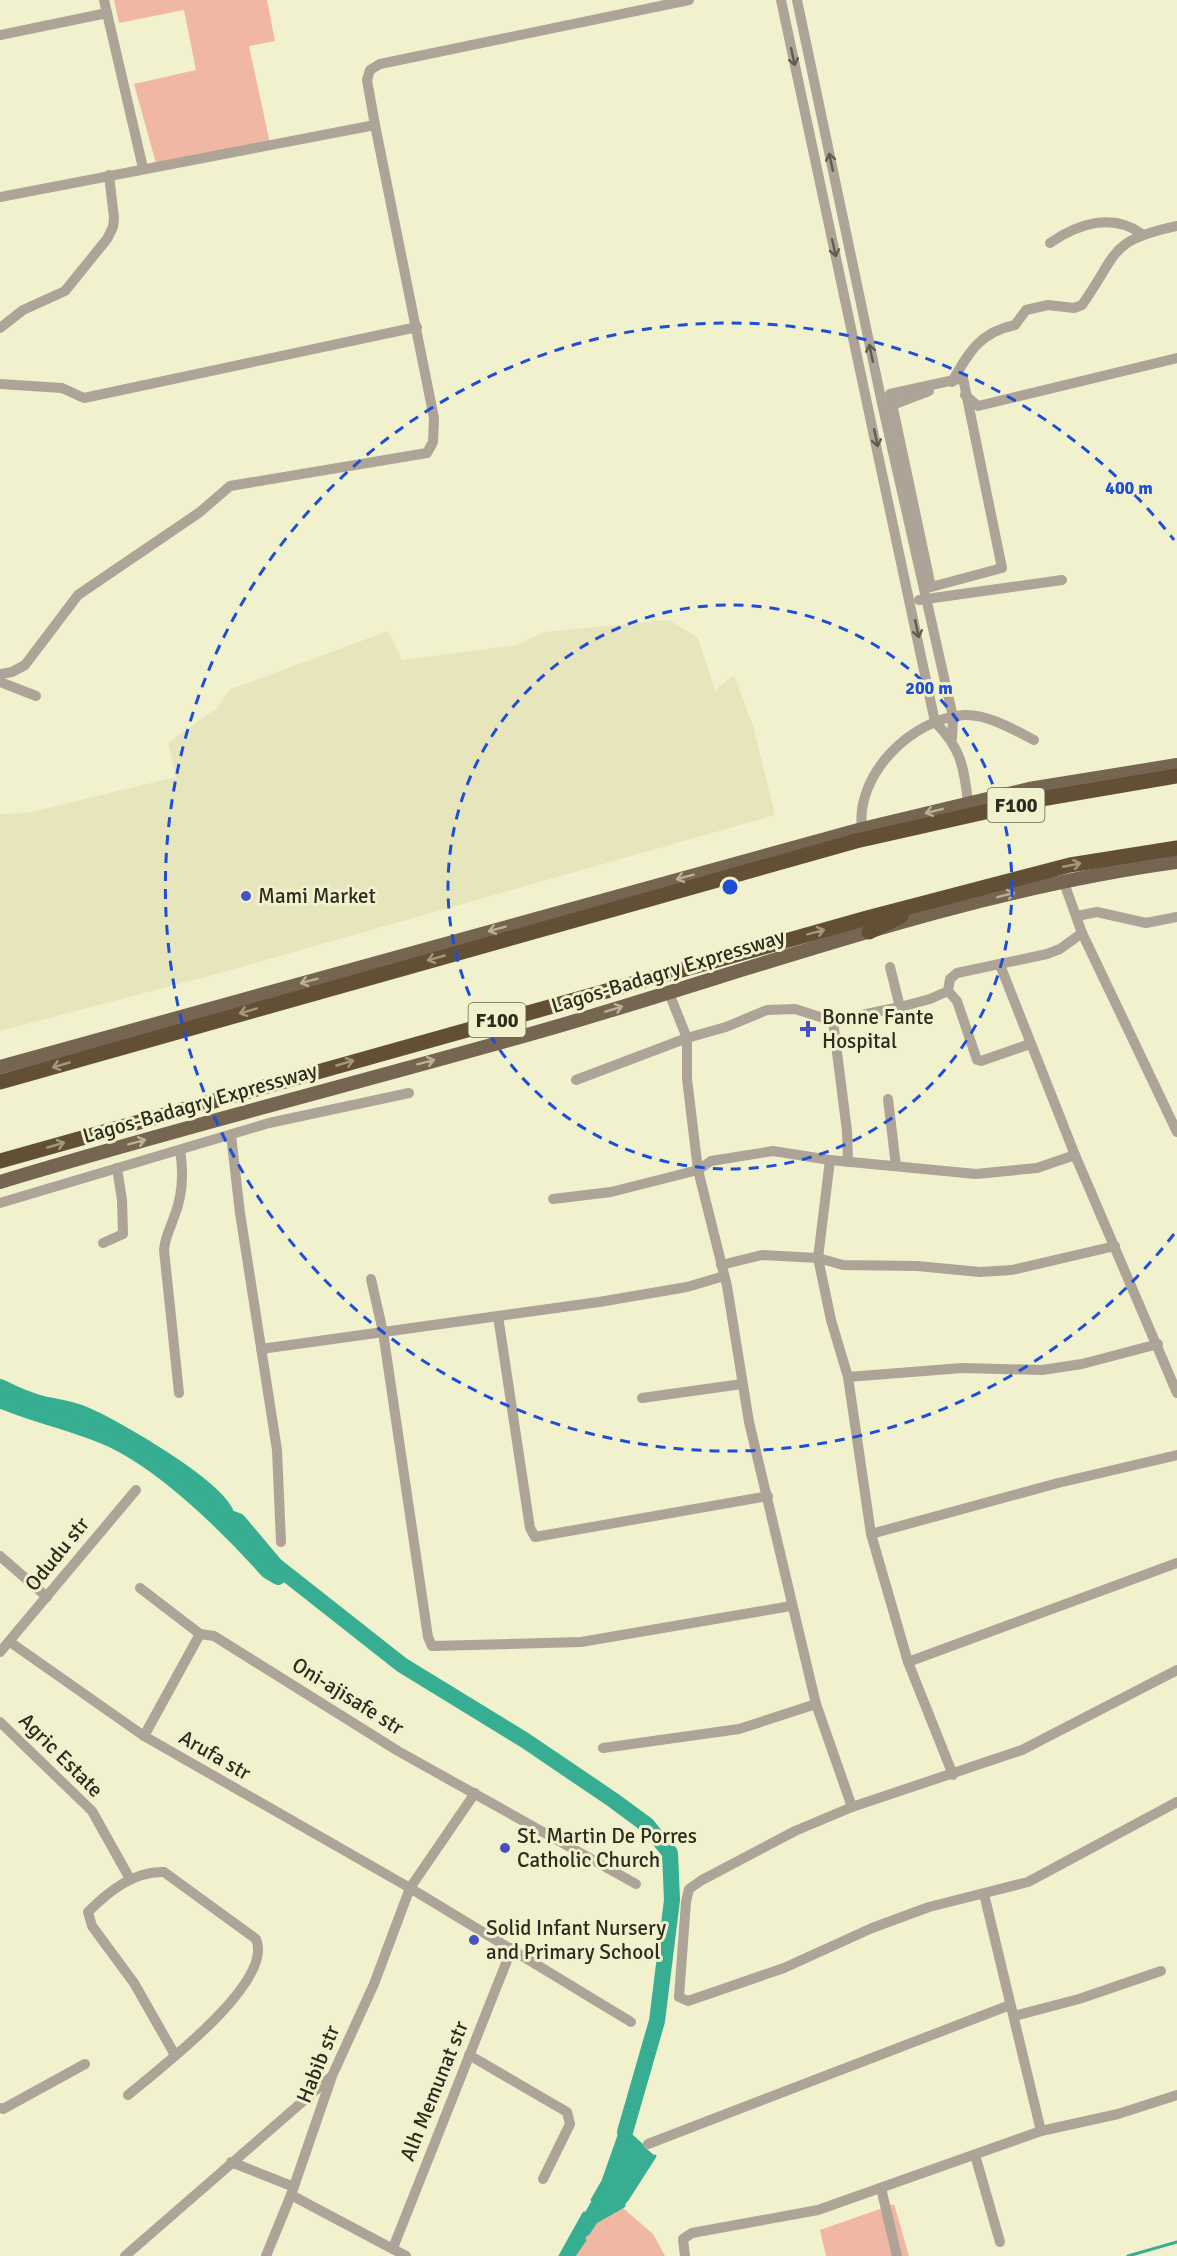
<svg xmlns="http://www.w3.org/2000/svg" width="1177" height="2256" font-family="Signika,sans-serif">
	<rect width="100%" height="100%" fill="#f1f1ce"/>
	<path fill="#e6e5bb" d="M669 620 698 638 715 690 734 675 754 729 775 815 209 976 0 1031V814L27 813 176 777 168 743 218 707 229 690 388 631 402 660 517 645 544 632Z"/>
	<g fill="#f0b7a3">
		<path d="M114 0H267L275 41 249 46 271 148 157 167 134 84 196 70 184 10 119 23Z"/>
		<path d="M894 2204 909 2256H826L820 2230Z"/>
		<path d="M623 2208 653 2234 665 2256H574L596 2222Z"/>
	</g>
	<path fill="#37ae92" d="M622 2127 656 2157 623 2208 596 2222 574 2256H560L603 2181Z"/>
	<g fill="none" stroke-linecap="round" stroke-linejoin="round">
		<g stroke="#37ae92" stroke-width="3">
			<path d="M592 2200 603 2181 622 2127 643 2146"/>
			<path d="M627 2200 655 2156"/>
			<path d="M588 2234 596 2222 624 2206"/>
			<path d="M560 2256 584 2213"/>
			<path d="M574 2256 585 2240"/>
			<path d="M1128 2256 1177 2242"/>
		</g>
		<g stroke="#37ae92" stroke-width="16">
			<path d="M0 1387C12 1393 30 1401 43 1404 56 1407 70 1408 83 1414 109 1424 224 1490 227 1517L238 1521 275 1565 402 1665 526 1741 613 1800 647 1825 670 1853 672 1900 657 2021 625 2132"/>
			<path d="M0 1400C37 1416 77 1423 113 1440 167 1466 229 1527 268 1571L278 1577"/>
		</g>
		<g stroke="#ada397" stroke-width="10">
			<path d="M104 0 143 168"/>
			<path d="M781 0 935 722C961 748 964 767 968 802"/>
			<path d="M797 0 883 408 953 717 952 738"/>
			<path d="M0 35 107 13"/>
			<path d="M0 197 375 125"/>
			<path d="M1050 243C1077 224 1113 212 1142 234"/>
			<path d="M0 328 23 310 65 291 107 239 113 227 114 218 109 175"/>
			<path d="M963 378 1002 568 931 587 890 394Z"/>
			<path d="M952 382C969 352 980 332 1015 325L1026 310 1048 305 1074 308 1082 305C1119 253 1107 241 1177 226"/>
			<path d="M0 384 62 388 84 398 417 327"/>
			<path d="M965 395 978 406 1177 358"/>
			<path d="M887 407 929 391"/>
			<path d="M919 600 1062 580"/>
			<path d="M0 674 12 672 25 665 78 595 200 512 230 486 427 453 433 442 434 418 375 125 367 80 370 70 380 64 689 0"/>
			<path d="M0 682 36 696"/>
			<path d="M862 829C855 775 911 719 964 715 987 714 1013 729 1034 740"/>
			<path d="M1063 880 1082 933 1177 1132"/>
			<path d="M1077 916 1097 912 1146 923 1177 917"/>
			<path d="M1000 965 1075 1155 1177 1393"/>
			<path d="M890 967 900 1007"/>
			<path d="M948 991 957 1001 977 1060 981 1061 1030 1044"/>
			<path d="M669 993 687 1038V1079L698 1170 727 1286 749 1422 816 1704 852 1807"/>
			<path d="M833 1021 847 1131 848 1162"/>
			<path d="M576 1080 687 1038 726 1027 767 1010 795 1009 833 1021 900 1007 930 999 948 991 950 979 957 973 1047 954 1060 949 1082 933"/>
			<path d="M888 1099 896 1166"/>
			<path d="M231 1135 240 1213 277 1450 281 1542"/>
			<path d="M830 1160 818 1258 831 1320 848 1377 871 1534 908 1662 953 1775"/>
			<path d="M553 1199 611 1192 698 1170 711 1161 773 1151 830 1160 976 1174 1037 1168 1075 1155"/>
			<path d="M0 1203 269 1123 409 1093"/>
			<path d="M103 1243 123 1234 122 1200 117 1168"/>
			<path d="M721 1265 762 1255 818 1258 843 1265 917 1266 980 1272 1012 1270 1115 1246"/>
			<path d="M371 1279 383 1332 428 1637 432 1646 581 1642 791 1606"/>
			<path d="M498 1316 530 1528 535 1537 768 1496"/>
			<path d="M261 1349 599 1302 687 1287 724 1276"/>
			<path d="M848 1377 962 1368 1042 1370 1082 1364 1158 1344"/>
			<path d="M179 1393 164 1250C165 1237 170 1229 174 1217 183 1195 184 1174 180 1150"/>
			<path d="M642 1398 742 1384"/>
			<path d="M871 1534 1058 1483 1177 1455"/>
			<path d="M0 1556 47 1597"/>
			<path d="M140 1588 200 1634 214 1636 398 1751 636 1884"/>
			<path d="M10 1642 144 1736 410 1888 631 2022"/>
			<path d="M0 1652 136 1490"/>
			<path d="M908 1662 1177 1563"/>
			<path d="M1177 1670 1022 1750 852 1807 795 1831 702 1880 689 1889 686 1902 679 1997 688 2001 784 1968 872 1928 929 1907 1028 1882 1177 1802"/>
			<path d="M0 1722 92 1811 130 1879"/>
			<path d="M144 1736 200 1634"/>
			<path d="M603 1748 739 1729 816 1704"/>
			<path d="M984 1894 1041 2131"/>
			<path d="M1014 2016 1079 1999 1161 1971"/>
			<path d="M469 2055 567 2112 570 2124 543 2179"/>
			<path d="M128 2095C159 2069 275 1982 256 1939L164 1872C134 1871 109 1891 88 1912L92 1926 134 1983 175 2055"/>
			<path d="M0 2108 3 2109 85 2064"/>
			<path d="M648 2144 1010 2005"/>
			<path d="M975 2155 1000 2242"/>
			<path d="M231 2162 294 2187"/>
			<path d="M881 2188 897 2256"/>
			<path d="M291 2195 406 2256"/>
			<path d="M393 2248 512 1948"/>
			<path d="M125 2256 332 2076"/>
			<path d="M266 2256 291 2195 332 2076 374 1984 410 1888 475 1793"/>
			<path d="M685 2256 683 2239 692 2233 818 2210 1041 2131 1118 2114 1177 2095"/>
		</g>
		<g stroke="#766550" stroke-width="14">
			<path d="M0 1067 862 829 1029 789 1177 765"/>
			<path d="M0 1182C184 1126 371 1080 555 1027 761 967 964 891 1177 862"/>
		</g>
		<g stroke="#624f36" stroke-width="15">
			<path d="M869 932 901 916"/>
			<path d="M0 1082 856 841 1047 798 1177 776"/>
			<path d="M0 1161 867 918 1070 865 1177 848"/>
		</g>
	</g>
	<defs><path id="oneway-shaft" d="M-6 0H5M1.5-3L5.5 0L1.5 3" fill="none" stroke-width="1.6" stroke-linecap="round" stroke-linejoin="round" transform="scale(1.5)"/></defs>
	<g stroke="#605c4f">
		<use href="#oneway-shaft" transform="translate(793 57) rotate(78)"/>
		<use href="#oneway-shaft" transform="translate(831 162) rotate(-102)"/>
		<use href="#oneway-shaft" transform="translate(834 248) rotate(78)"/>
		<use href="#oneway-shaft" transform="translate(871 353) rotate(-102)"/>
		<use href="#oneway-shaft" transform="translate(876 438) rotate(78)"/>
		<use href="#oneway-shaft" transform="translate(917 629) rotate(78)"/>
	</g>
	<g stroke="#bab295">
		<use href="#oneway-shaft" transform="translate(934 811) rotate(166)"/>
		<use href="#oneway-shaft" transform="translate(685 877) rotate(165)"/>
		<use href="#oneway-shaft" transform="translate(1006 895) rotate(-14)"/>
		<use href="#oneway-shaft" transform="translate(497 929) rotate(165)"/>
		<use href="#oneway-shaft" transform="translate(309 981) rotate(165)"/>
		<use href="#oneway-shaft" transform="translate(614 1009) rotate(-17)"/>
		<use href="#oneway-shaft" transform="translate(426 1062) rotate(-15)"/>
		<use href="#oneway-shaft" transform="translate(137 1142) rotate(-15)"/>
	</g>
	<g stroke="#a2987a">
		<use href="#oneway-shaft" transform="translate(1072 865) rotate(-11)"/>
		<use href="#oneway-shaft" transform="translate(816 932) rotate(-15)"/>
		<use href="#oneway-shaft" transform="translate(436 958) rotate(164)"/>
		<use href="#oneway-shaft" transform="translate(248 1011) rotate(164)"/>
		<use href="#oneway-shaft" transform="translate(345 1063) rotate(-16)"/>
		<use href="#oneway-shaft" transform="translate(61 1065) rotate(164)"/>
		<use href="#oneway-shaft" transform="translate(56 1145) rotate(-16)"/>
	</g>
	<g fill="none" stroke="#1d4ed8" stroke-width="3" stroke-dasharray="10 8">
		<circle cx="730" cy="887" r="282"/>
		<path d="M1174 1234A564 564 0 1 1 1174 540"/>
	</g>
	<g fill="#4651c6" stroke="#f1f1ce" stroke-width="2">
		<circle cx="246" cy="896" r="6"/>
		<path d="M805 1020h6v6h6v6h-6v6h-6v-6h-6v-6h6z"/>
		<circle cx="505" cy="1848" r="6"/>
		<circle cx="474" cy="1940" r="6"/>
	</g>
	<g text-anchor="middle" stroke-width="6" stroke-linejoin="round" paint-order="stroke">
		<g fill="#f1f1ce" stroke="#676754" stroke-width="1.5">
			<rect x="987.5" y="788" width="57" height="34" rx="4.5"/>
			<rect x="468.5" y="1003" width="57" height="34" rx="4.5"/>
		</g>
		<g font-size="20" font-weight="bold" fill="#2c2c1f">
			<text x="1016" y="812">F100</text>
			<text x="497" y="1027">F100</text>
		</g>
		<g font-size="21" fill="#2c2c1f" stroke="#f1f1ce" text-anchor="start">
			<text x="258" y="903">Mami Market</text>
			<text x="822" y="1024">Bonne Fante<tspan x="822" dy="24">Hospital</tspan></text>
			<text x="517" y="1843">St. Martin De Porres<tspan x="517" dy="24">Catholic Church</tspan></text>
			<text x="486" y="1935">Solid Infant Nursery<tspan x="486" dy="24">and Primary School</tspan></text>
		</g>
		<g font-size="21" fill="#2c2c1f" stroke="#f1f1ce">
			<text transform="translate(668 971) rotate(-17)" y="7">Lagos-Badagry Expressway</text>
			<text transform="translate(200 1103) rotate(-16)" y="7">Lagos-Badagry Expressway</text>
			<text transform="translate(57 1554) rotate(-51)" y="7">Odudu str</text>
			<text transform="translate(348 1696) rotate(32)" y="7">Oni-ajisafe str</text>
			<text transform="translate(61 1755) rotate(45)" y="7">Agric Estate</text>
			<text transform="translate(215 1755) rotate(30)" y="7">Arufa str</text>
			<text transform="translate(318 2064) rotate(-68)" y="7">Habib str</text>
			<text transform="translate(434 2091) rotate(-68)" y="7">Alh Memunat str</text>
		</g>
	</g>
	<circle cx="730" cy="887" r="9" fill="#1d4ed8" stroke="#f1f1ce" stroke-width="3"/>
	<g font-size="18" text-anchor="middle" font-weight="bold" fill="#1d4ed8" stroke="#f1f1ce" stroke-width="6" stroke-linejoin="round" paint-order="stroke">
		<text x="1129" y="494">400 m</text>
		<text x="929" y="694">200 m</text>
	</g>
</svg>
